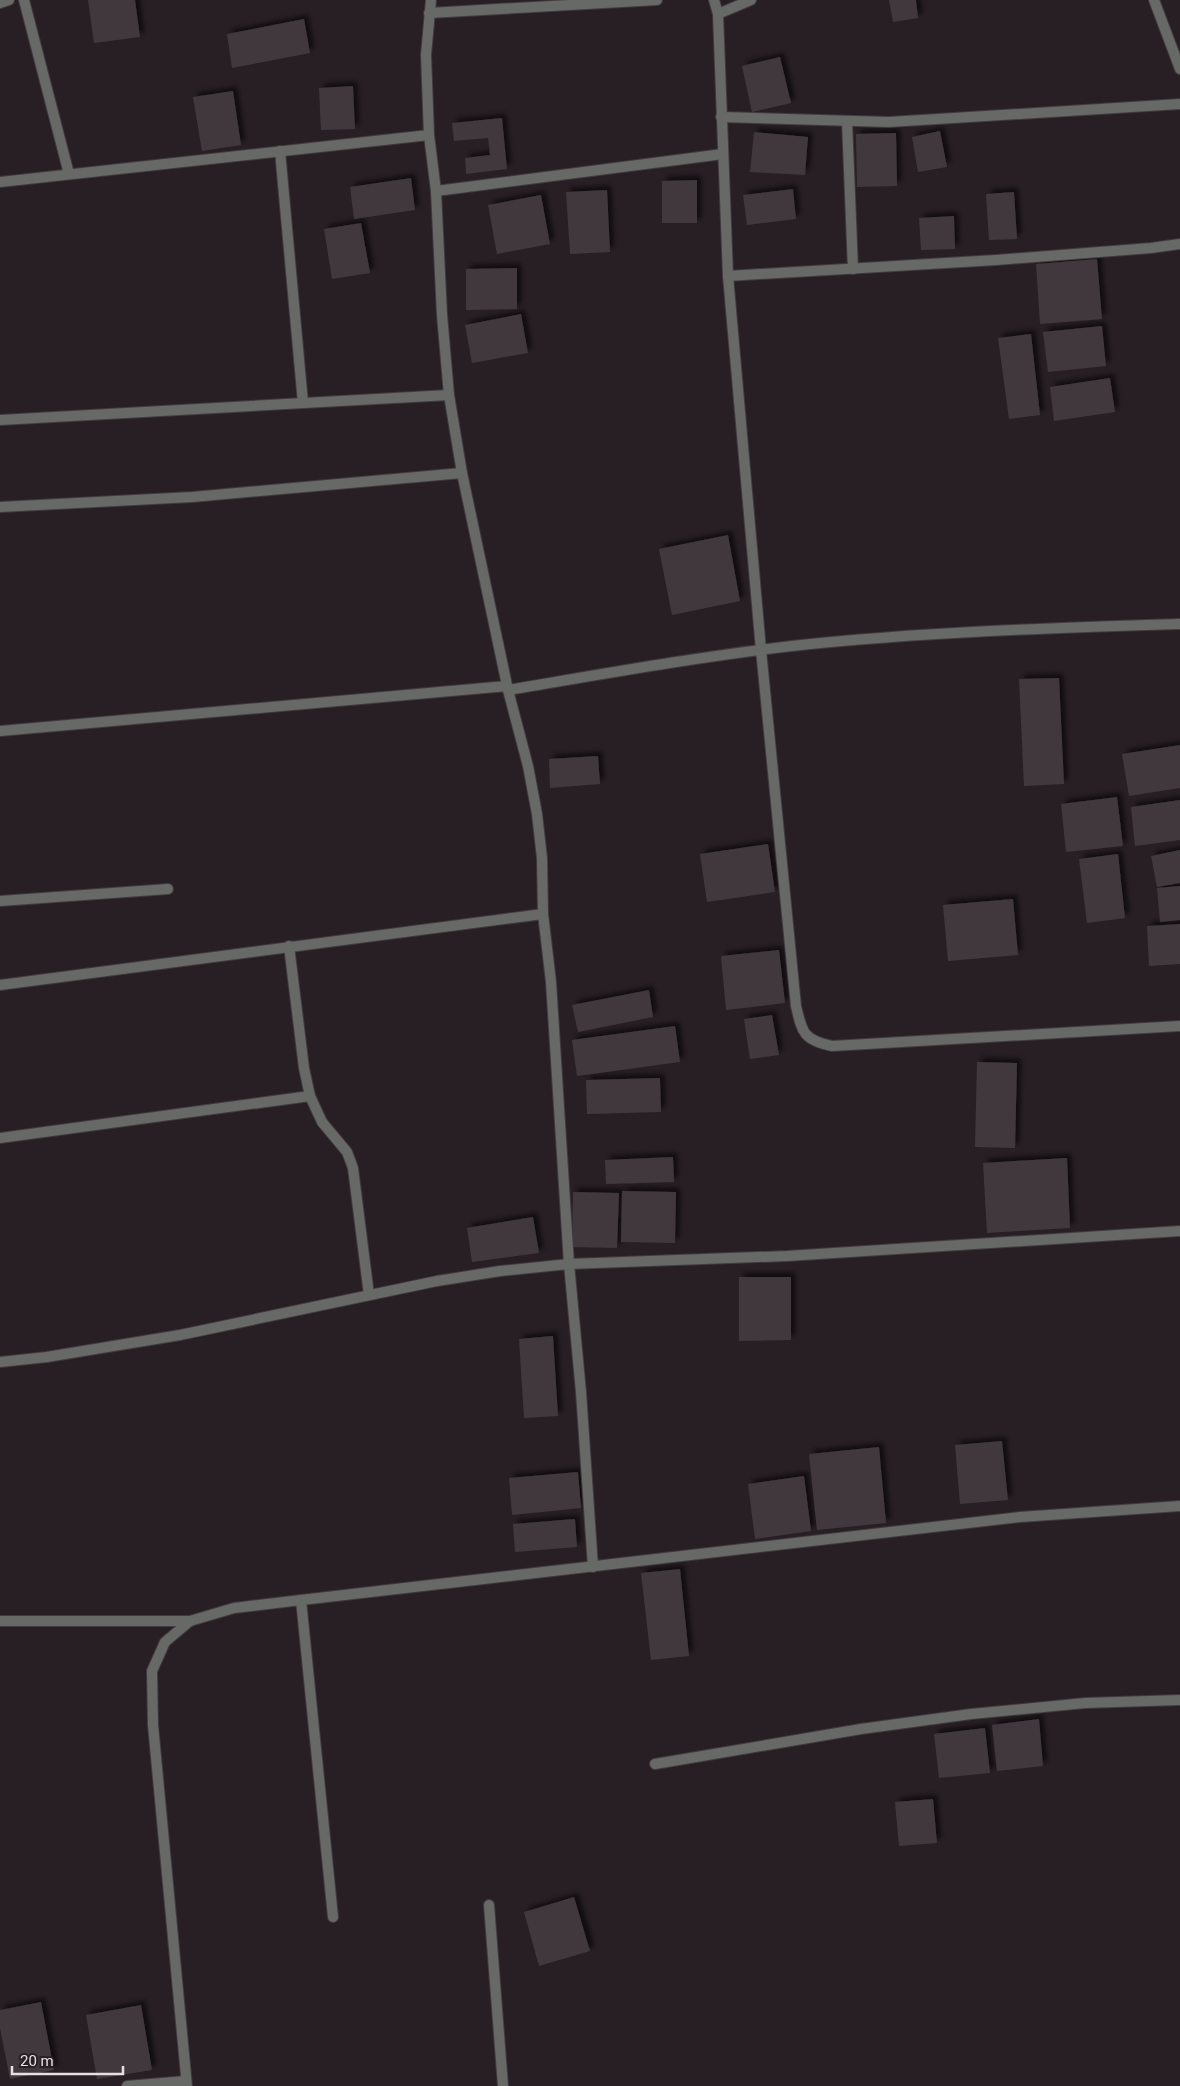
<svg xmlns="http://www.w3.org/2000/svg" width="1180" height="2086" font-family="Roboto,sans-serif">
	<defs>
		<filter id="shadow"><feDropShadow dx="4.5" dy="-4.5" stdDeviation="2.5" flood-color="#0009"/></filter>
	</defs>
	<rect width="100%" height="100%" fill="#281f24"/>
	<g fill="#41383d" filter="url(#shadow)">
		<path d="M88 0H135L140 37 94 43Z"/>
		<path d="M889 0H916L918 18 893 22Z"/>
		<path d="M304 19 310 53 232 68 227 34Z"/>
		<path d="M780 57 791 103 752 112 742 66Z"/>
		<path d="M353 86 355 129 321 130 319 88Z"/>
		<path d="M233 91 241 145 202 151 193 97Z"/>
		<path d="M502 118 507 169 466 174 465 158 490 155 488 138 454 141 452 123Z"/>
		<path d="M940 131 947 167 918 172 912 137Z"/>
		<path d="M754 132 808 137 805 175 750 172Z"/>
		<path d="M896 133 897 186 857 187 856 134Z"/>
		<path d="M411 178 415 210 354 219 350 187Z"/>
		<path d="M697 180V223H662V181Z"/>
		<path d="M793 189 796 219 747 225 743 195Z"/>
		<path d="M607 190 610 252 570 254 566 192Z"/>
		<path d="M1014 192 1017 239 989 240 986 194Z"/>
		<path d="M541 195 550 244 497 254 488 205Z"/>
		<path d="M954 216 955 249 921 250 919 218Z"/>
		<path d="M361 223 370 273 332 279 324 229Z"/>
		<path d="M1097 259 1102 319 1040 324 1036 264Z"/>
		<path d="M517 268V309L466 310V269Z"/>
		<path d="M521 314 528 353 472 363 465 325Z"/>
		<path d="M1102 326 1106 366 1048 372 1043 332Z"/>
		<path d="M1031 334 1040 415 1009 419 998 338Z"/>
		<path d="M1110 378 1115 412 1054 421 1050 387Z"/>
		<path d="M728 535 740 601 672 615 659 549Z"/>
		<path d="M1059 678 1064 784 1024 786 1019 679Z"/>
		<path d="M1180 745V788L1129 796 1122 754Z"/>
		<path d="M598 756 600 784 550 788 549 759Z"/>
		<path d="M1117 797 1123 846 1066 852 1061 804Z"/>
		<path d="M1180 800V840L1135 846 1131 807Z"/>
		<path d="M768 844 775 892 707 902 700 854Z"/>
		<path d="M1180 850V883L1157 887 1151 856Z"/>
		<path d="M1118 854 1125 918 1087 923 1079 859Z"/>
		<path d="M1180 886V920L1160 922 1157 888Z"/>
		<path d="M1013 899 1018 955 948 961 943 905Z"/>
		<path d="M1180 924V964L1149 966 1147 926Z"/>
		<path d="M779 950 785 1003 726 1010 721 956Z"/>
		<path d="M649 990 653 1017 578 1032 572 1005Z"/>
		<path d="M772 1015 779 1055 750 1059 744 1019Z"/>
		<path d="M675 1026 680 1062 577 1076 572 1040Z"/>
		<path d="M977 1062 1017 1063 1015 1148 975 1147Z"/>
		<path d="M660 1078 661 1112 587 1114 586 1080Z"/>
		<path d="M673 1157 674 1182 606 1184 605 1160Z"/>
		<path d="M1067 1158 1070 1228 987 1233 983 1163Z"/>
		<path d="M622 1191 676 1192 675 1243 621 1242Z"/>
		<path d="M573 1192 619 1193 617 1248 572 1247Z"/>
		<path d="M533 1217 539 1253 472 1262 467 1228Z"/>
		<path d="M739 1277H791V1340L739 1341Z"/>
		<path d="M553 1336 558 1416 524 1418 519 1339Z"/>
		<path d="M1002 1441 1008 1500 960 1504 955 1445Z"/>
		<path d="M879 1447 886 1523 817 1530 809 1454Z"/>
		<path d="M578 1472 581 1508 512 1515 509 1478Z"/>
		<path d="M804 1476 811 1531 755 1539 748 1484Z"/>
		<path d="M575 1519 577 1547 515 1552 513 1524Z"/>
		<path d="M680 1569 689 1656 651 1660 641 1573Z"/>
		<path d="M1039 1719 1043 1766 997 1771 992 1725Z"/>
		<path d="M985 1728 990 1773 939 1778 934 1734Z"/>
		<path d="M933 1799 937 1843 899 1846 895 1802Z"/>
		<path d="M574 1897 590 1951 539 1966 524 1912Z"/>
		<path d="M41 2002 54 2070 10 2079 0 2028V2010Z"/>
		<path d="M141 2005 152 2070 97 2079 86 2015Z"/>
	</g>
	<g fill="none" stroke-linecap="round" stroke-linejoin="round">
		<g stroke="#433a3f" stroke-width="12">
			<g id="minor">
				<path d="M24 0 69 174"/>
				<path d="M431 0 426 55 429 135 436 191 442 315 449 395 462 473 508 690 528 766 537 814 542 858 543 914 551 982 569 1264 581 1392 593 1567"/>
				<path d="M714 0 718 14 728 276 761 650 796 1006C802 1032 803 1040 832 1046L1180 1026"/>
				<path d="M1154 0 1180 69"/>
				<path d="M0 3 9 0"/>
				<path d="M429 13 657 0"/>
				<path d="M718 14 751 0"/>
				<path d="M721 117 889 122 1180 104"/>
				<path d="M847 121 853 269"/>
				<path d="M280 151 303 403"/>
				<path d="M0 182 429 135"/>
				<path d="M436 191 723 154"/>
				<path d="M728 276 996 260 1151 248 1180 244"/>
				<path d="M0 420 449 395"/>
				<path d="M0 507 192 497 462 473"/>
				<path d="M508 690C603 674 697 657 792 646 921 632 1051 628 1180 624"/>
				<path d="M0 731 507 686"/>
				<path d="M0 901 168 889"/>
				<path d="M289 946 304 1068 310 1096 322 1122 347 1152 353 1168 369 1295"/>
				<path d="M0 985 543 914"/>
				<path d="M0 1138 310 1096"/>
				<path d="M0 1362 47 1357 180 1335 437 1281 500 1271 569 1264 787 1256 1180 1231"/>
				<path d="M301 1600 333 1917"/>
				<path d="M0 1621H190"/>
				<path d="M655 1764 861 1729 971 1714 1085 1703 1180 1700"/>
				<path d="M489 1905 503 2086"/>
				<path d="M127 2086 186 2081"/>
				<path d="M187 2086 153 1725 152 1671 165 1642 190 1621 234 1608 301 1600 1020 1517 1180 1506"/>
			</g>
		</g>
		<use href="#minor" stroke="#666966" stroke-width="10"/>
	</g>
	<path d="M12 2066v8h111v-8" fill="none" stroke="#e6e0e3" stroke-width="2.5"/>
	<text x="20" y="2066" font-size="15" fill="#e6e0e3" stroke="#281f24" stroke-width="4" paint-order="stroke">20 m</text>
</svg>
